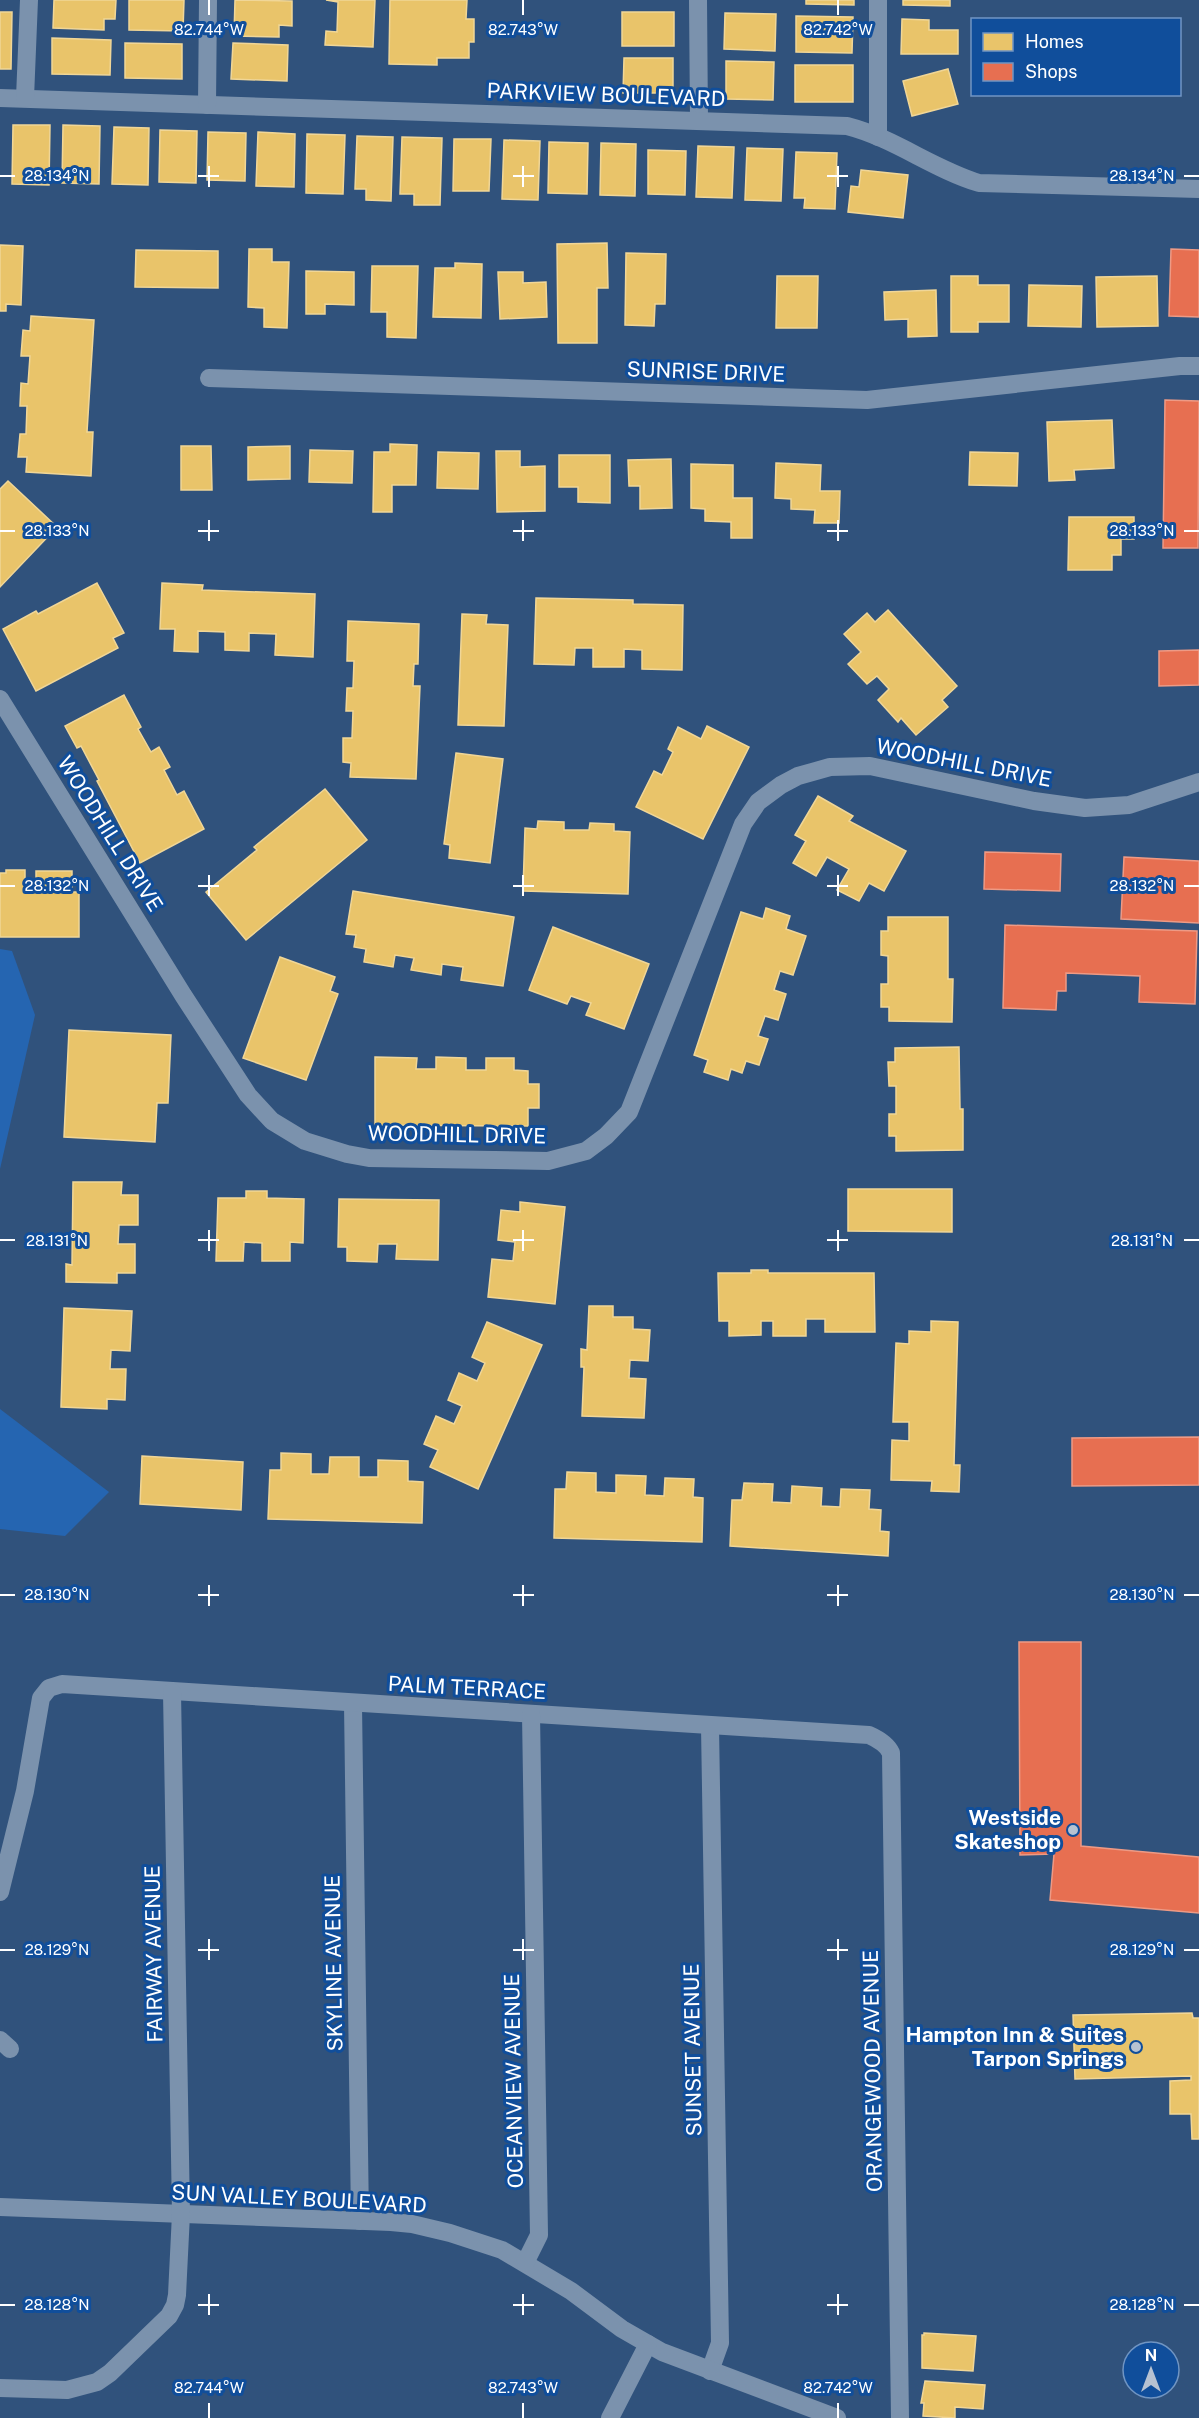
<svg xmlns="http://www.w3.org/2000/svg" width="1199" height="2418" font-family="'Public Sans',sans-serif">
	<rect width="100%" height="100%" fill="#30527c"/>
	<g fill="#2565b1">
		<path d="M0 949 12 951 35 1015 0 1169Z"/>
		<path d="M0 1409 109 1492 65 1536 0 1529Z"/>
	</g>
	<g fill="#e9c46a" stroke="#f0d697" stroke-width="1.5">
		<path d="M54 0H116L115 19H104V30L53 28Z"/>
		<path d="M129 0H184L183 31 129 30Z"/>
		<path d="M235 0 292 1V26L279 25V37L234 36Z"/>
		<path d="M326 0H375L373 47 325 45 326 31 337 32 338 2Z"/>
		<path d="M390 0H467L466 19H474V42H469V58H437V65L389 64Z"/>
		<path d="M806 0H854V5L806 4Z"/>
		<path d="M903 0H950V6L903 5Z"/>
		<path d="M0 12H12L11 69H0Z"/>
		<rect x="622" y="12" width="52" height="34"/>
		<path d="M725 13 776 14 775 51 724 49Z"/>
		<path d="M796 16 853 17 852 53 796 52Z"/>
		<path d="M902 19 929 20V30H958V54H901Z"/>
		<path d="M52 38 111 40 110 75 52 74Z"/>
		<path d="M125 43 182 44V79L125 78Z"/>
		<path d="M233 43 288 45 287 81 231 79Z"/>
		<path d="M624 58H673V93H623Z"/>
		<path d="M726 61 774 62 773 100 726 99Z"/>
		<rect x="795" y="65" width="58" height="37"/>
		<path d="M948 69 958 104 912 116 903 81Z"/>
		<path d="M13 125H50L49 185 12 184Z"/>
		<path d="M63 125 100 126 99 184 62 183Z"/>
		<path d="M114 127 149 128 148 185 112 184Z"/>
		<path d="M160 130 197 131 196 183 159 182Z"/>
		<path d="M208 132 246 133 245 181 207 180Z"/>
		<path d="M258 132 295 134 294 187 256 186Z"/>
		<path d="M307 134 345 135 343 194 306 193Z"/>
		<path d="M357 136 393 137 391 201 366 200V189H355Z"/>
		<path d="M402 137 442 138 440 205H414V194H400Z"/>
		<path d="M454 139H491L489 191H453Z"/>
		<path d="M504 140 540 141 538 200 502 199Z"/>
		<path d="M549 142 588 143 587 194 548 193Z"/>
		<path d="M601 143 636 144 635 196 600 195Z"/>
		<path d="M698 146 734 147 732 198 696 197Z"/>
		<path d="M747 148 783 149 781 201 745 200Z"/>
		<path d="M648 150 686 151 685 195 648 194Z"/>
		<path d="M796 152 837 153 835 209 804 208 805 198H794Z"/>
		<path d="M861 170 908 175 903 218 848 212 851 186 859 187Z"/>
		<path d="M607 243 608 288H597V343H558L557 244Z"/>
		<path d="M0 245 23 246 21 305 6 304V311H0Z"/>
		<path d="M249 249H272V262H289L287 328 264 327V308L248 307Z"/>
		<path d="M136 250 218 251V288L135 287Z"/>
		<path d="M626 253 666 254 665 304H655L654 326 625 325Z"/>
		<path d="M455 263 482 264 481 318 433 317 435 268H455Z"/>
		<path d="M372 266H418L416 338 387 337V312H371Z"/>
		<path d="M306 271 354 272V305L325 304V314H306Z"/>
		<path d="M498 272H523V283L546 282 547 317 500 319Z"/>
		<path d="M777 276H818L817 328H776Z"/>
		<path d="M951 276H978V285H1009V322H978V332H951Z"/>
		<path d="M1157 276 1158 326 1097 327 1096 277Z"/>
		<path d="M1029 285 1082 286 1081 327 1028 326Z"/>
		<path d="M936 290 937 336 908 337V319L885 320 884 292Z"/>
		<path d="M31 316 94 320 87 432H93L91 476 26 472 27 457H18L20 434H26L27 406H20L21 383 28 384 30 356H21L23 330 30 331Z"/>
		<path d="M1112 420 1114 468 1074 470 1075 480 1049 481 1047 422Z"/>
		<path d="M390 444 417 445 416 485H392V512H373L374 452H390Z"/>
		<path d="M181 446H211L212 490H181Z"/>
		<path d="M290 446V479L248 480V447Z"/>
		<path d="M310 450 353 451 352 483 309 482Z"/>
		<path d="M496 451H520V467L545 466V511L497 512Z"/>
		<path d="M438 452 479 453 478 489 437 488Z"/>
		<path d="M970 452 1018 453 1017 486 969 485Z"/>
		<path d="M559 455H610V503L578 502V487H559Z"/>
		<path d="M671 459 672 508 640 509V486H629L628 460Z"/>
		<path d="M776 463 821 465 820 491H840L839 523H814L815 510 791 509V499L775 498Z"/>
		<path d="M691 464 733 465V498H752V538H731V522L705 521V509L691 508Z"/>
		<path d="M8 481 57 527 0 587V489Z"/>
		<path d="M1069 517H1134V539H1121V555H1112V570H1068Z"/>
		<path d="M97 583 124 633 113 638 118 648 36 691 3 629 36 611 38 614Z"/>
		<path d="M162 583 203 585 202 590 315 594 313 657 275 655 276 634 249 633V651L225 650V632L198 631V652L174 651 175 629H160Z"/>
		<path d="M536 598 633 600V604L683 605 682 670 642 669V650L624 649V667H593V648H575L574 665 534 664Z"/>
		<path d="M888 610 957 686 942 700 948 707 916 735 901 718 898 722 878 700 889 689 877 676 867 684 848 664 861 652 844 634 867 613 875 622Z"/>
		<path d="M462 614 487 615 486 624 508 625 504 726 458 725Z"/>
		<path d="M348 621 419 624 418 664H414L413 686H420L416 779 350 777 351 763 343 762V738H352L353 711H346L347 688H353L354 661H347Z"/>
		<path d="M124 695 141 727 138 729 151 752 159 747 170 767 164 770 177 795 184 791 204 829 140 863 97 781 99 780 81 746 77 748 65 726Z"/>
		<path d="M707 726 749 747 703 839 636 807 654 771 662 775 673 752 668 749 678 727 701 739Z"/>
		<path d="M456 753 503 759 490 863 449 858 450 845 444 844Z"/>
		<path d="M325 789 367 840 246 940 206 892 257 850 254 847Z"/>
		<path d="M818 796 853 816 849 821 906 851 884 891 869 883 859 901 837 890 849 869 827 857 816 876 793 863 806 841 795 835Z"/>
		<path d="M538 821 564 822V830H589L590 823 614 824V831L630 832 628 894 523 891 525 828 537 829Z"/>
		<path d="M6 870H25V888H36V871H72V892H79V937H0V873H6Z"/>
		<path d="M353 891 514 917 503 986 461 980 463 967 442 964 441 975 411 970 414 958 395 955 393 967 364 962 366 949 354 947 356 935 346 934Z"/>
		<path d="M766 908 790 916 786 929 806 936 793 975 780 971 774 990 786 994 778 1020 765 1016 758 1036 768 1039 759 1065 746 1061 742 1073 731 1069 728 1080 704 1072 708 1060 694 1055 741 912 763 919Z"/>
		<path d="M888 917H948V979H953L952 1022 889 1021V1007H881V984H888V956L881 955V931H888Z"/>
		<path d="M553 927 649 964 624 1029 586 1015 591 1003 571 996 567 1004 529 990Z"/>
		<path d="M280 957 335 977 330 991 338 994 306 1080 243 1058Z"/>
		<path d="M69 1030 171 1035 168 1103H157L155 1142 64 1137Z"/>
		<path d="M959 1047 960 1109H963V1150L896 1151V1136H889V1114H896V1086H889L888 1062H895V1048Z"/>
		<path d="M375 1057 417 1058 416 1069H436V1057L466 1058V1070H486V1058H514V1070L528 1071V1084H539V1108H528V1126L375 1125Z"/>
		<path d="M73 1182H122L121 1195H138V1225H119L118 1244H135V1273H117V1283L66 1282V1264L72 1265Z"/>
		<path d="M848 1189H952V1232L848 1231Z"/>
		<path d="M246 1191H267V1198L304 1199 303 1243 290 1242V1261H262V1243L244 1242 243 1261H216L218 1198H246Z"/>
		<path d="M339 1199 439 1200 438 1260 396 1259 397 1244H378L377 1262 347 1261V1247H338Z"/>
		<path d="M520 1202 565 1207 555 1304 488 1297 492 1259 513 1261 515 1242 498 1240 501 1210 520 1212Z"/>
		<path d="M751 1270H768V1273H874L875 1332H825V1319H806V1336H773V1321H761V1335L729 1336V1321H719L718 1273H751Z"/>
		<path d="M589 1306H613V1317H633V1329L650 1330 648 1361 630 1360 629 1378 646 1379 644 1418 582 1416 584 1367H581V1349L587 1350Z"/>
		<path d="M64 1308 132 1311 130 1351 111 1350 110 1369H126L125 1400 107 1399V1409L61 1407Z"/>
		<path d="M931 1321 958 1322 954 1465H960L959 1492 931 1491 932 1481 891 1480 892 1440 909 1441V1422H893L896 1343 909 1344V1331L931 1332Z"/>
		<path d="M487 1322 542 1345 478 1489 430 1467 438 1450 424 1444 436 1416 454 1424 462 1406 448 1400 459 1373 477 1381 485 1363 472 1357Z"/>
		<path d="M281 1453 311 1454V1474H329L330 1457H359V1477H378V1460L408 1461V1481L423 1482 422 1523 268 1519 270 1470H281Z"/>
		<path d="M142 1456 243 1462 241 1510 140 1504Z"/>
		<path d="M567 1472 596 1473V1492L616 1493V1475L646 1476 645 1495 664 1496 665 1478 694 1479 693 1497 703 1498 702 1542 554 1538 555 1489H566Z"/>
		<path d="M744 1483 773 1484 772 1502 791 1503 792 1486 822 1488 821 1506 840 1507 841 1489 870 1490 869 1509 881 1510 880 1531 889 1532 888 1556 730 1546 732 1500H742Z"/>
		<path d="M1192 2013 1193 2018H1199V2139H1192L1191 2114H1170V2081L1191 2080V2076L1075 2079 1073 2015Z"/>
		<path d="M924 2333 976 2336 973 2371 922 2368V2335H924Z"/>
		<path d="M925 2381 985 2385 983 2409 955 2407V2418L923 2416 924 2403H921Z"/>
	</g>
	<g fill="#e76f51" stroke="#ee9a85" stroke-width="1.5">
		<path d="M1171 249 1199 250V317L1169 316Z"/>
		<path d="M1165 400 1199 401 1198 548H1163Z"/>
		<path d="M1199 650V685L1159 686V651Z"/>
		<path d="M985 852 1061 854 1060 891 984 889Z"/>
		<path d="M1124 857 1199 861V923L1121 919Z"/>
		<path d="M1005 925 1197 931 1195 1004 1139 1002 1140 976 1066 973V991H1057L1056 1010 1003 1008Z"/>
		<path d="M1199 1437V1485L1072 1486V1438Z"/>
		<path d="M1019 1642H1081V1846L1199 1857V1913L1050 1900 1054 1854 1020 1855Z"/>
	</g>
	<g fill="none" stroke-linecap="round" stroke-linejoin="round">
		<g stroke="#7b92ad" stroke-width="18">
			<path d="M698 0 699 120"/>
			<path d="M0 98 847 126C894 138 933 169 979 183L1199 189"/>
			<path d="M25 98 29 0"/>
			<path d="M207 105 208 0"/>
			<path d="M878 137V0"/>
			<path d="M209 378 867 400 1180 366H1199"/>
			<path d="M0 699 183 995 248 1095 272 1121 305 1141 347 1154 369 1158 548 1161 586 1151 606 1136 629 1112 743 824 758 802 781 785 798 776 830 767 870 766 1034 801 1085 808 1129 805 1199 782"/>
			<path d="M353 1704 360 2221"/>
			<path d="M710 1726 720 2343 710 2371"/>
			<path d="M0 1892 25 1791 41 1698 49 1688 62 1684 869 1735C878 1739 887 1744 891 1753L900 2418"/>
			<path d="M0 2040 10 2049"/>
			<path d="M0 2207 391 2222 412 2224 450 2233 502 2250 571 2291 622 2329 662 2352 837 2418"/>
			<path d="M525 2263 539 2235 531 1714"/>
			<path d="M0 2388 67 2390 97 2382 110 2373 169 2316 175 2305 177 2295 181 2214 172 1692"/>
			<path d="M610 2418 648 2344"/>
		</g>
	</g>
	<path fill="none" stroke="#fff" stroke-width="2" d="M209 0V15M523 0V15M838 0V15M209 166V187M523 166V187M838 166V187M0 176H15M198 176H219M513 176H534M827 176H848M1184 176H1199M209 520V541M523 520V541M838 520V541M0 531H15M198 531H219M513 531H534M827 531H848M1184 531H1199M209 875V896M523 875V896M838 875V896M0 886H15M198 886H219M513 886H534M827 886H848M1184 886H1199M209 1230V1251M523 1230V1251M838 1230V1251M0 1240H15M198 1240H219M513 1240H534M827 1240H848M1184 1240H1199M209 1585V1606M523 1585V1606M838 1585V1606M0 1595H15M198 1595H219M513 1595H534M827 1595H848M1184 1595H1199M209 1939V1960M523 1939V1960M838 1939V1960M0 1950H15M198 1950H219M513 1950H534M827 1950H848M1184 1950H1199M209 2294V2315M523 2294V2315M838 2294V2315M0 2305H15M198 2305H219M513 2305H534M827 2305H848M1184 2305H1199M209 2403V2418M523 2403V2418M838 2403V2418"/>
	<g fill="#b7c2d1" stroke="#104e9b" stroke-width="2">
		<circle cx="1073" cy="1830" r="6"/>
		<circle cx="1136" cy="2047" r="6"/>
	</g>
	<g text-anchor="middle" stroke-width="6" stroke-linejoin="round" paint-order="stroke">
		<g font-size="21" fill="#fff" stroke="#104e9b">
			<text transform="translate(606 95) rotate(2)" y="7">PARKVIEW BOULEVARD</text>
			<text transform="translate(706 372) rotate(2)" y="7">SUNRISE DRIVE</text>
			<text transform="translate(964 763) rotate(11)" y="7">WOODHILL DRIVE</text>
			<text transform="translate(110 834) rotate(58)" y="7">WOODHILL DRIVE</text>
			<text transform="translate(457 1135) rotate(1)" y="7">WOODHILL DRIVE</text>
			<text transform="translate(467 1688) rotate(3)" y="7">PALM TERRACE</text>
			<text transform="translate(154 1954) rotate(-91)" y="7">FAIRWAY AVENUE</text>
			<text transform="translate(334 1963) rotate(-91)" y="7">SKYLINE AVENUE</text>
			<text transform="translate(693 2050) rotate(-91)" y="7">SUNSET AVENUE</text>
			<text transform="translate(873 2071) rotate(-91)" y="7">ORANGEWOOD AVENUE</text>
			<text transform="translate(514 2081) rotate(-91)" y="7">OCEANVIEW AVENUE</text>
			<text transform="translate(299 2199) rotate(3)" y="7">SUN VALLEY BOULEVARD</text>
		</g>
		<g font-size="21" font-weight="bold" fill="#fff" stroke="#104e9b" text-anchor="end">
			<text x="1061" y="1825">Westside<tspan x="1061" dy="24">Skateshop</tspan></text>
			<text x="1124" y="2042">Hampton Inn &amp; Suites<tspan x="1124" dy="24">Tarpon Springs</tspan></text>
		</g>
	</g>
	<g font-size="15" text-anchor="middle" fill="#fff" stroke="#104e9b" stroke-width="6" stroke-linejoin="round" paint-order="stroke">
		<text x="209" y="35">82.744°W</text>
		<text x="523" y="35">82.743°W</text>
		<text x="838" y="35">82.742°W</text>
		<text x="57" y="181">28.134°N</text>
		<text x="1142" y="181">28.134°N</text>
		<text x="57" y="536">28.133°N</text>
		<text x="1142" y="536">28.133°N</text>
		<text x="57" y="891">28.132°N</text>
		<text x="1142" y="891">28.132°N</text>
		<text x="57" y="1246">28.131°N</text>
		<text x="1142" y="1246">28.131°N</text>
		<text x="57" y="1600">28.130°N</text>
		<text x="1142" y="1600">28.130°N</text>
		<text x="57" y="1955">28.129°N</text>
		<text x="1142" y="1955">28.129°N</text>
		<text x="57" y="2310">28.128°N</text>
		<text x="1142" y="2310">28.128°N</text>
		<text x="209" y="2393">82.744°W</text>
		<text x="523" y="2393">82.743°W</text>
		<text x="838" y="2393">82.742°W</text>
	</g>
	<rect x="971" y="18" width="210" height="78" fill="#104e9b" stroke="#7095c3" stroke-width="1.5"/>
	<rect x="983" y="33" width="30" height="18" fill="#e9c46a" stroke="#7095c3" stroke-width="1.5"/>
	<text x="1025" y="48" font-size="18" fill="#ffffff">Homes</text>
	<rect x="983" y="63" width="30" height="18" fill="#e76f51" stroke="#7095c3" stroke-width="1.5"/>
	<text x="1025" y="78" font-size="18" fill="#ffffff">Shops</text>
	<g transform="translate(1151 2370)"><circle r="28" fill="#104e9b" stroke="#7095c3" stroke-width="1.5"/>
	<path d="M0-4.5L10 22L0 15L-10 22Z" fill="#b7c2d1"/>
	<text y="-9" font-size="16" font-weight="bold" text-anchor="middle" fill="#ffffff">N</text>
	</g>
</svg>
